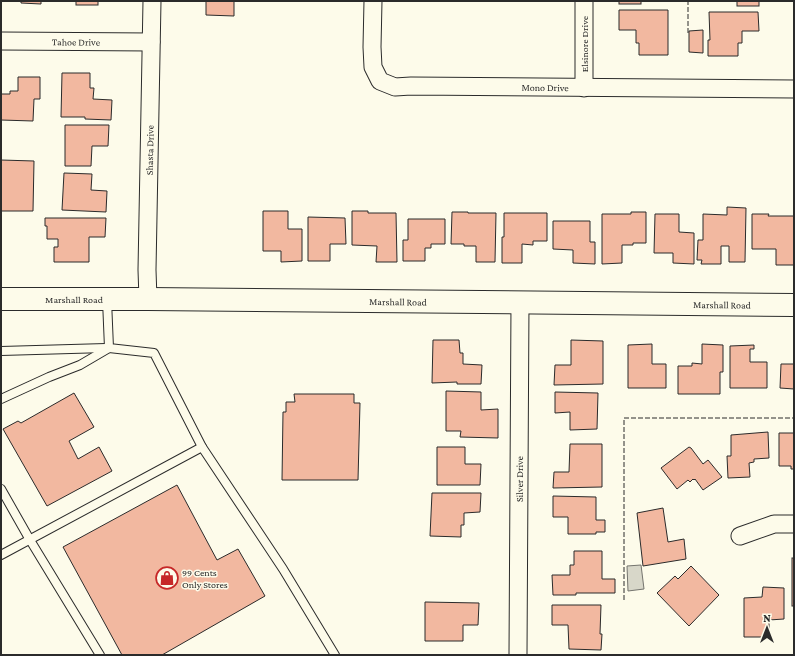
<svg xmlns="http://www.w3.org/2000/svg" width="795" height="656" font-family="'Crimson Pro',serif">
	<rect width="100%" height="100%" fill="#fdfbea"/>
	<path fill="#d8d7c9" stroke="#74746e" d="M641 565 644 589 628 591 627 566Z"/>
	<g fill="#f2b8a0" stroke="#2b2b2b">
		<path d="M21 1H41V4L21 3Z"/>
		<rect x="76" y="1" width="22" height="4"/>
		<path d="M206 1H234V16L206 15Z"/>
		<rect x="619" y="1" width="22" height="3"/>
		<rect x="737" y="1" width="22" height="5"/>
		<path d="M619 10H668V55H639V43H636V30H619Z"/>
		<path d="M709 12H758L759 31H742V43H738V56H708V40H710Z"/>
		<path d="M703 30V53L689 52V31Z"/>
		<path d="M62 73H90V88H94L93 99 112 100 111 120 85 119V117H61Z"/>
		<path d="M18 77H40V99H34L33 121 1 120V94H10V91H18Z"/>
		<path d="M65 125H109L108 146H92L91 166H65Z"/>
		<path d="M1 160 34 161 33 211H1Z"/>
		<path d="M64 173 92 174 91 190 107 191 106 212 62 210Z"/>
		<path d="M727 207 746 208 745 262H729V246H721V264H701L702 260H697L698 240H703V214L727 215Z"/>
		<path d="M263 211H288V229H302V261L281 262V251H263Z"/>
		<path d="M352 211H368V213H396L397 262H376L377 246 352 245Z"/>
		<path d="M452 212H468V213H496L495 262H476V246H464V244H451Z"/>
		<path d="M631 212H646V243H633V245H622V263L602 264V214H631Z"/>
		<path d="M504 213H547V241H533V245L522 244V263H502V237H504Z"/>
		<path d="M655 214H679V232L694 233V264L673 263V253H654Z"/>
		<path d="M752 214H769L768 216H794V265H776V249H752Z"/>
		<path d="M308 217 345 218 346 244H330V261H308Z"/>
		<path d="M45 218H106L105 237H89V262H54V247H58V239H47V226H45Z"/>
		<path d="M408 219H445V244H431V248H425V261H403V240H408Z"/>
		<path d="M553 221H590V242H595V264L573 263V250L553 249Z"/>
		<path d="M433 340H459L460 353H463V364L482 365 481 384H457V382L432 383Z"/>
		<path d="M571 340 603 341V384L554 385 555 365H571Z"/>
		<path d="M652 344V364H666V388H628V345Z"/>
		<path d="M702 344 723 345V372H720V394H678V366H692V363L702 364Z"/>
		<path d="M754 345V349H750V362H767V388H730V346Z"/>
		<path d="M781 364H794V389L780 388Z"/>
		<path d="M446 391 481 392V410L498 409V438L460 437 461 431H446Z"/>
		<path d="M555 392 598 393 597 429 570 430V412L555 413Z"/>
		<path d="M74 393 94 427 69 441 78 459 99 447 112 471 47 506 3 429 18 421 21 423Z"/>
		<path d="M294 394H354V403H360L358 480H282L283 412H286V402H295Z"/>
		<path d="M768 432 769 458 754 459V462L749 463 750 477 728 478 727 456H731V435Z"/>
		<path d="M779 433H794V469H791V466H779Z"/>
		<path d="M570 444H602V487L553 488 554 472H569Z"/>
		<path d="M437 447H465V464H481L480 485H437Z"/>
		<path d="M689 447 691 448 703 464 708 460 722 477 703 490 695 479 694 480 693 479 690 482 688 480 677 489 661 468Z"/>
		<path d="M177 485 217 560 238 549 265 596 162 655H122L63 547Z"/>
		<path d="M432 493H481L480 512 464 513V525H461V537L430 536Z"/>
		<path d="M553 496 596 497V520H605V532H596V534H568V517H553Z"/>
		<path d="M663 508 668 542 684 539 686 559 643 566 637 513Z"/>
		<path d="M574 551H602V579H615V593H576V595H553L552 575H570V565H574Z"/>
		<rect x="792" y="558" width="2" height="48"/>
		<path d="M691 566 719 595 689 626 657 593 675 576 678 579Z"/>
		<path d="M763 587 784 588V619L769 620V637H744V598L762 597Z"/>
		<path d="M425 602 479 603 478 625H463V641H425Z"/>
		<path d="M552 605H601L600 634H602L601 650 569 649 568 625H552Z"/>
	</g>
	<g fill="none" stroke-linecap="round" stroke-linejoin="round">
		<g stroke="#2b2b2b" stroke-width="10">
			<g id="lane">
				<path d="M107 300 109 348 154 353 202 447"/>
				<path d="M1 351 106 348"/>
				<path d="M1 399 49 377 80 365 109 348"/>
				<path d="M1 489 30 540 100 655"/>
				<path d="M1 555 202 447 283 569 335 655"/>
			</g>
		</g>
		<g stroke="#2b2b2b" stroke-width="19">
			<g id="street">
				<path id="s1" d="M373 1 372 47 373 67 380 81 395 87 411 86 794 89"/>
				<path id="s2" d="M1 41 151 42"/>
				<path d="M584 88V1"/>
				<path id="s3" d="M148 299 147 270 152 1"/>
				<path d="M740 536 774 524H794"/>
				<path id="s4" d="M518 655 520 303"/>
			</g>
		</g>
		<g stroke="#2b2b2b" stroke-width="24">
			<g id="secondary">
				<path id="s5" d="M1 299H148L794 305"/>
			</g>
		</g>
		<use href="#lane" stroke="#fdfbea" stroke-width="8"/>
		<use href="#street" stroke="#fdfbea" stroke-width="17"/>
		<use href="#secondary" stroke="#fdfbea" stroke-width="22"/>
		<g stroke="#2b2b2b" stroke-width="1" stroke-dasharray="5 2" stroke-linecap="butt">
			<path d="M688 33V1"/>
			<path d="M624 600V418H794"/>
		</g>
	</g>
	<defs>
		<g id="shop-ring" transform="scale(1.15)"><circle r="9.5" fill="#fdfbea" stroke="#c62828" stroke-width="1.5"/><path d="M-5-2.5h2.3a2.7 3.5 0 0 1 5.4 0H5L5.5 6h-11ZM-1.5-2.5h3a1.5 2.3 0 0 0-3 0Z" fill="#c62828"/></g>
	</defs>
	<g fill-rule="evenodd">
		<use href="#shop-ring" x="167" y="578"/>
	</g>
	<g text-anchor="middle" stroke-width="3" stroke-linejoin="round" paint-order="stroke">
		<g font-size="10" fill="#2b2b2b" stroke="#fdfbea">
			<text dy="4" stroke="none"><textPath href="#s2" startOffset="75">Tahoe Drive</textPath></text>
			<text transform="translate(584 44) rotate(-90)" y="4">Elsinore Drive</text>
			<text dy="4" stroke="none"><textPath href="#s1" startOffset="248">Mono Drive</textPath></text>
			<text dy="4" stroke="none"><textPath href="#s3" startOffset="149">Shasta Drive</textPath></text>
			<text dy="4" stroke="none"><textPath href="#s5" startOffset="73">Marshall Road</textPath></text>
			<text dy="4" stroke="none"><textPath href="#s5" startOffset="397">Marshall Road</textPath></text>
			<text dy="4" stroke="none"><textPath href="#s5" startOffset="721">Marshall Road</textPath></text>
			<text dy="4" stroke="none"><textPath href="#s4" startOffset="176">Silver Drive</textPath></text>
		</g>
		<g font-size="10" fill="#2b2b2b" stroke="#fdfbea" text-anchor="start">
			<text x="182" y="576">99 Cents<tspan x="182" dy="12">Only Stores</tspan></text>
		</g>
	</g>
	<rect width="795" height="656" fill="none" stroke="#2b2b2b" stroke-width="4"/>
	<g transform="translate(767 628)" stroke="#fdfbea" stroke-width="3" paint-order="stroke">
	<path d="M0-3L7 15L0 10L-7 15Z" fill="#2b2b2b"/>
	<text y="-6" font-size="11" font-weight="bold" text-anchor="middle" fill="#2b2b2b">N</text>
	</g>
</svg>
